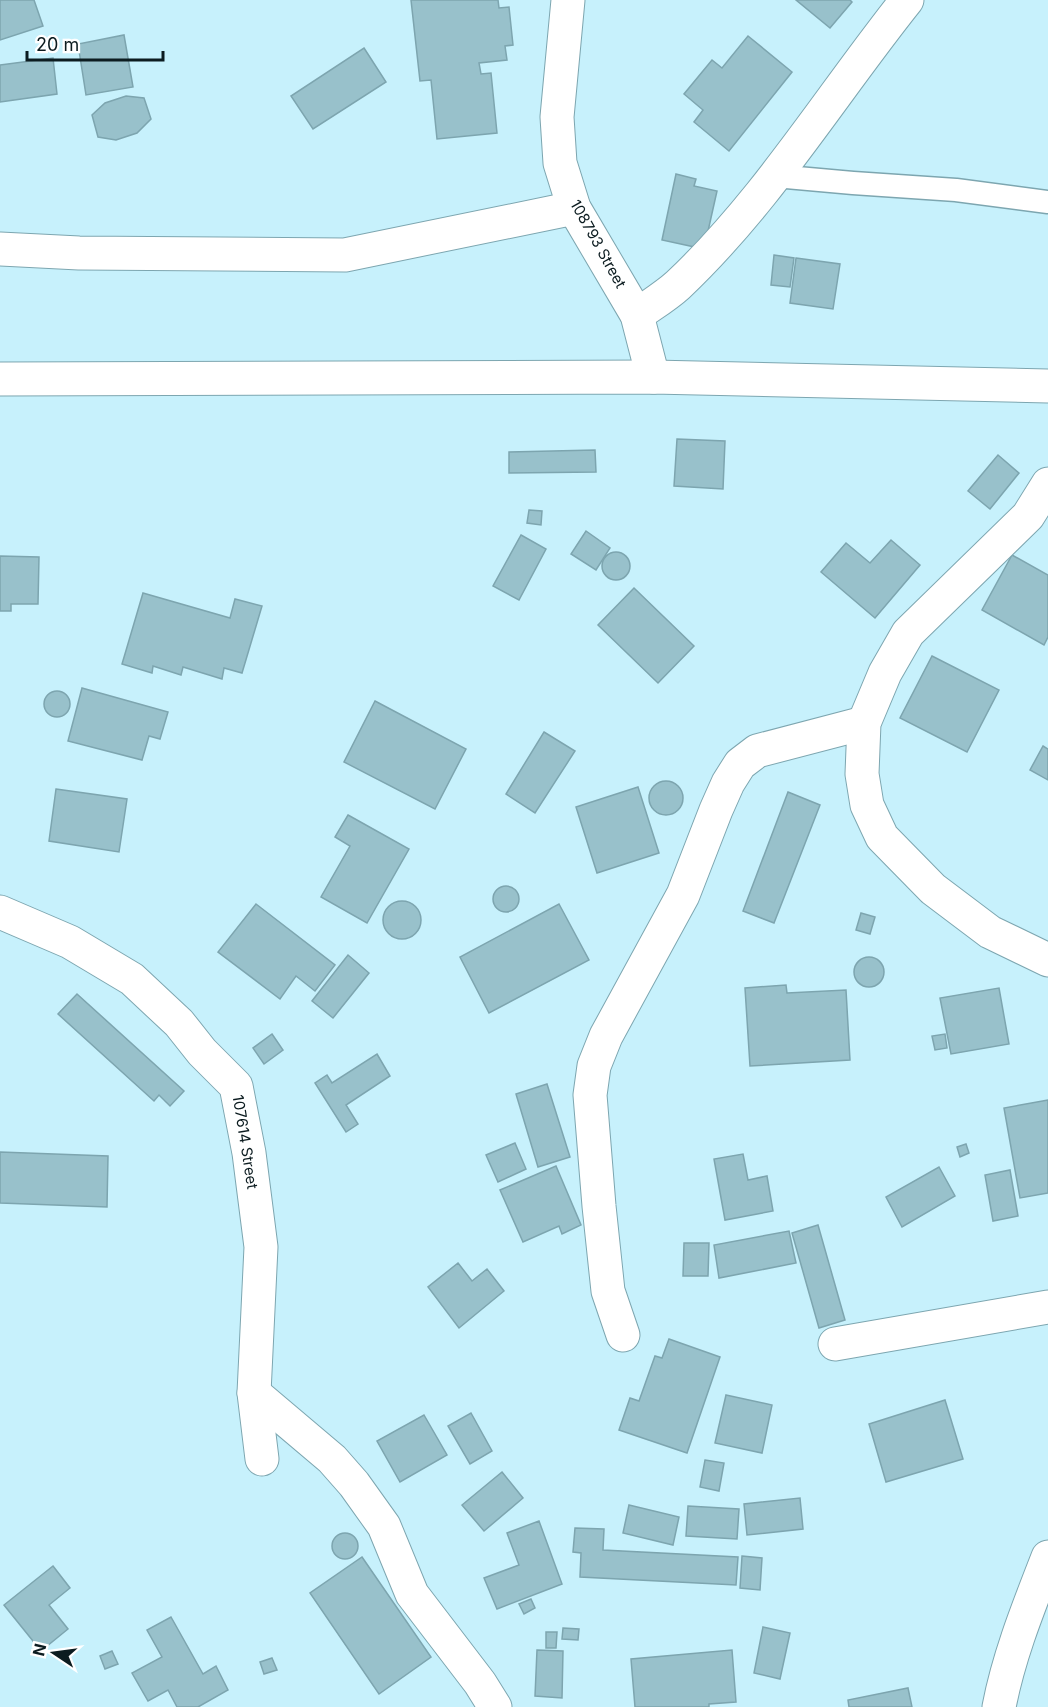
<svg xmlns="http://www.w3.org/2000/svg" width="1048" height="1707" font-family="Inter,sans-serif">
	<rect width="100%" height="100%" fill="#c7f1fc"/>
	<g fill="#98c1cb" stroke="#7da5af" stroke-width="1.5">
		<path d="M0 0H34L43 26 0 40Z"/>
		<path d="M411 0H498L499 8 509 7 513 45 505 46 507 60 479 63 481 74 491 73 497 133 437 139 431 80 420 81Z"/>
		<path d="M796 0H850L852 2 830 28Z"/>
		<path d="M124 35 133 87 86 95 78 44Z"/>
		<path d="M748 36 792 72 729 151 694 122 703 110 684 94 712 60 722 68Z"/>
		<path d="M364 48 386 82 313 129 291 96Z"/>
		<path d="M53 58 57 94 0 102V65Z"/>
		<path d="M126 96 144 98 151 119 137 133 116 140 98 137 92 115 105 103Z"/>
		<path d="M676 174 696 179 694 186 717 191 704 249 662 240Z"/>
		<path d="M774 255 794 258 790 287 771 285Z"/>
		<path d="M796 258 840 264 833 309 790 303Z"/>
		<path d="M677 439 725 441 723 489 674 486Z"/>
		<path d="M595 450 596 472 509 473V452Z"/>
		<path d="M998 455 1019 473 990 509 968 491Z"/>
		<path d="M529 510 542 511 541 525 527 523Z"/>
		<path d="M586 531 610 548 596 570 571 554Z"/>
		<path d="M521 535 546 549 519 600 493 586Z"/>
		<path d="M891 540 920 565 875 618 821 572 846 543 870 563Z"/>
		<circle cx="616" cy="566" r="14"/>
		<path d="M1012 555 1048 575V637L1044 645 982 610Z"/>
		<path d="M0 556 39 557 38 604H11V611H0Z"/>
		<path d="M634 588 694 646 658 683 598 625Z"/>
		<path d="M143 593 230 618 235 599 262 606 242 673 224 668 222 679 183 667 181 675 153 666 152 673 122 664Z"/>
		<path d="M932 656 999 690 967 752 900 718Z"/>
		<path d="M82 688 168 712 160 739 149 736 142 760 68 741Z"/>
		<circle cx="57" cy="704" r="13"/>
		<path d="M375 701 466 749 435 809 344 762Z"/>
		<path d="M544 732 575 751 535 813 506 794Z"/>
		<path d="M1043 746 1048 749V780L1030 770Z"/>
		<circle cx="666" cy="798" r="17"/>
		<path d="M638 787 659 853 597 873 576 807Z"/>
		<path d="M56 789 127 799 119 852 49 841Z"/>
		<path d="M788 792 820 805 774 923 743 911Z"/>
		<path d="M348 815 409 849 367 923 321 897 350 846 335 837Z"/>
		<circle cx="506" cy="899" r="13"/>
		<circle cx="402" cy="920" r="19"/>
		<path d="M256 904 335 965 315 991 296 976 280 999 218 952Z"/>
		<path d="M559 904 589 960 489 1013 460 957Z"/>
		<path d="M861 913 875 917 870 934 856 930Z"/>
		<path d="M348 955 369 973 333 1018 312 1001Z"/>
		<circle cx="869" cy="972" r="15"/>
		<path d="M786 985 787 993 846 990 850 1060 750 1066 745 988Z"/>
		<path d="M999 988 1009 1044 951 1054 940 998Z"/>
		<path d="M77 994 184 1091 170 1106 159 1095 154 1101 58 1014Z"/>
		<path d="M272 1034 283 1050 264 1064 253 1048Z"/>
		<path d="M945 1034 947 1048 935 1050 932 1036Z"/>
		<path d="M377 1054 390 1076 346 1105 358 1124 346 1132 315 1083 327 1075 332 1083Z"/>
		<path d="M547 1084 570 1157 538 1167 516 1094Z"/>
		<path d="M1048 1100V1193L1020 1198 1004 1108Z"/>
		<path d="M515 1143 526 1169 498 1182 486 1155Z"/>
		<path d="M966 1144 969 1153 960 1157 957 1147Z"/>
		<path d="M0 1152 108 1156 107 1207 0 1203Z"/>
		<path d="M743 1154 748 1180 767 1176 773 1211 725 1220 714 1159Z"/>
		<path d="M556 1166 581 1225 562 1234 559 1226 523 1242 500 1190Z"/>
		<path d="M939 1167 955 1196 902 1227 886 1197Z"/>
		<path d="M1010 1170 1018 1216 993 1221 985 1175Z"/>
		<path d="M818 1225 845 1320 819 1328 792 1233Z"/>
		<path d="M789 1231 796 1263 719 1278 714 1245Z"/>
		<path d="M684 1243H709L708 1276H683Z"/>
		<path d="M458 1263 472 1281 487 1269 504 1291 459 1328 428 1287Z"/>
		<path d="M669 1339 720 1357 687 1453 619 1430 630 1398 639 1401 655 1356 662 1358Z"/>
		<path d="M726 1395 772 1405 762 1453 715 1443Z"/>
		<path d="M945 1400 963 1459 886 1482 869 1424Z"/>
		<path d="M471 1413 492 1451 470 1464 448 1426Z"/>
		<path d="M424 1415 447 1455 400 1482 377 1441Z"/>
		<path d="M705 1460 724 1463 719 1491 700 1487Z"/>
		<path d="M502 1472 523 1498 484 1531 462 1505Z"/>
		<path d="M800 1498 803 1529 747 1535 744 1504Z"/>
		<path d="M629 1505 679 1517 673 1545 623 1533Z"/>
		<path d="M688 1506 739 1509 737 1539 686 1536Z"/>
		<path d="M539 1521 562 1584 497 1609 484 1578 519 1565 507 1533Z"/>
		<path d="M575 1528 604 1529 603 1550 738 1557 736 1585 580 1577 581 1553 573 1552Z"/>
		<circle cx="345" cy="1546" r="13"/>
		<path d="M742 1556 762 1558 760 1590 740 1588Z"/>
		<path d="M362 1557 431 1657 379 1694 310 1593Z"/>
		<path d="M53 1566 70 1588 49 1605 68 1629 41 1651 4 1605Z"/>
		<path d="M531 1599 535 1608 524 1614 519 1604Z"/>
		<path d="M171 1617 203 1674 216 1666 228 1690 198 1707H177L168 1690 148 1701 132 1673 162 1657 147 1630Z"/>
		<path d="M763 1627 790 1633 780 1679 754 1673Z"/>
		<path d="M563 1628 579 1629 578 1640 562 1639Z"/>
		<path d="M546 1632H557L556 1648H546Z"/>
		<path d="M537 1650 563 1651 562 1698 535 1696Z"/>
		<path d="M732 1650 736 1702 709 1704V1707H635L631 1659Z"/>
		<path d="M112 1651 118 1664 105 1669 100 1656Z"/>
		<path d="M272 1658 277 1670 264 1674 260 1662Z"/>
		<path d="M908 1688 912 1707H849L848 1700Z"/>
	</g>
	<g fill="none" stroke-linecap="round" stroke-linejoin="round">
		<g stroke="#7da6b0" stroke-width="25">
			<path id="lane" d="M775 176 853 183 956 190 1048 202"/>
		</g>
		<g stroke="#7da6b0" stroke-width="35">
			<g id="street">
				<path d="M568 0 557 117 560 163 574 208 637 315 653 377"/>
				<path d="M0 249 79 253 345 255 574 208"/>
				<path d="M637 315C651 305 666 296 678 285 767 201 831 95 907 0"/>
				<path d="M1048 484 1028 516 908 633 885 673 864 723 862 774 867 805 882 837 933 889 990 932 1048 960"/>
				<path d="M0 912 70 942 132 979 179 1023 202 1052 236 1086 249 1153 261 1247 254 1393 262 1459"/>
				<path d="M623 1335 608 1291 599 1206 590 1095 594 1066 606 1036 683 895 716 810 728 783 740 764 757 751 864 723"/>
				<path d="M835 1344 1048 1307"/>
				<path d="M254 1393 332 1459 354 1484 384 1526 412 1594 480 1683 495 1707"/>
				<path d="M999 1707C1009 1655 1029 1606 1048 1557"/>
			</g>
		</g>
		<g stroke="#7da6b0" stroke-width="35">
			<path id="secondary" d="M0 379 653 377 1048 386"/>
		</g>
		<use href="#lane" stroke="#fff" stroke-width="22"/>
		<use href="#street" stroke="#fff" stroke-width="33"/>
		<use href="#secondary" stroke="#fff" stroke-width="33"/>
	</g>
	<g text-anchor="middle" stroke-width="4.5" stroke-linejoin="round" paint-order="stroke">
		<g font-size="15" fill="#0c1c20" stroke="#fff">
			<text transform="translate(598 244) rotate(61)" y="5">108793 Street</text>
			<text transform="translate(245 1142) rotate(81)" y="5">107614 Street</text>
		</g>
	</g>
	<g transform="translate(54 1653) rotate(283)" stroke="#ffffff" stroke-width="4.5" paint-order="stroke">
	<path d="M0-4.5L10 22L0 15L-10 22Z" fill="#0c1c20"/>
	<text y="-9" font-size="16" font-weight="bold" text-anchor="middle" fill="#0c1c20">N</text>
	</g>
	<path d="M27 51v9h136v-9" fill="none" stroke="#0c1c20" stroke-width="3"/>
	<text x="36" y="51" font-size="18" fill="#0c1c20" stroke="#ffffff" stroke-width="4.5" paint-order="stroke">20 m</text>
</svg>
